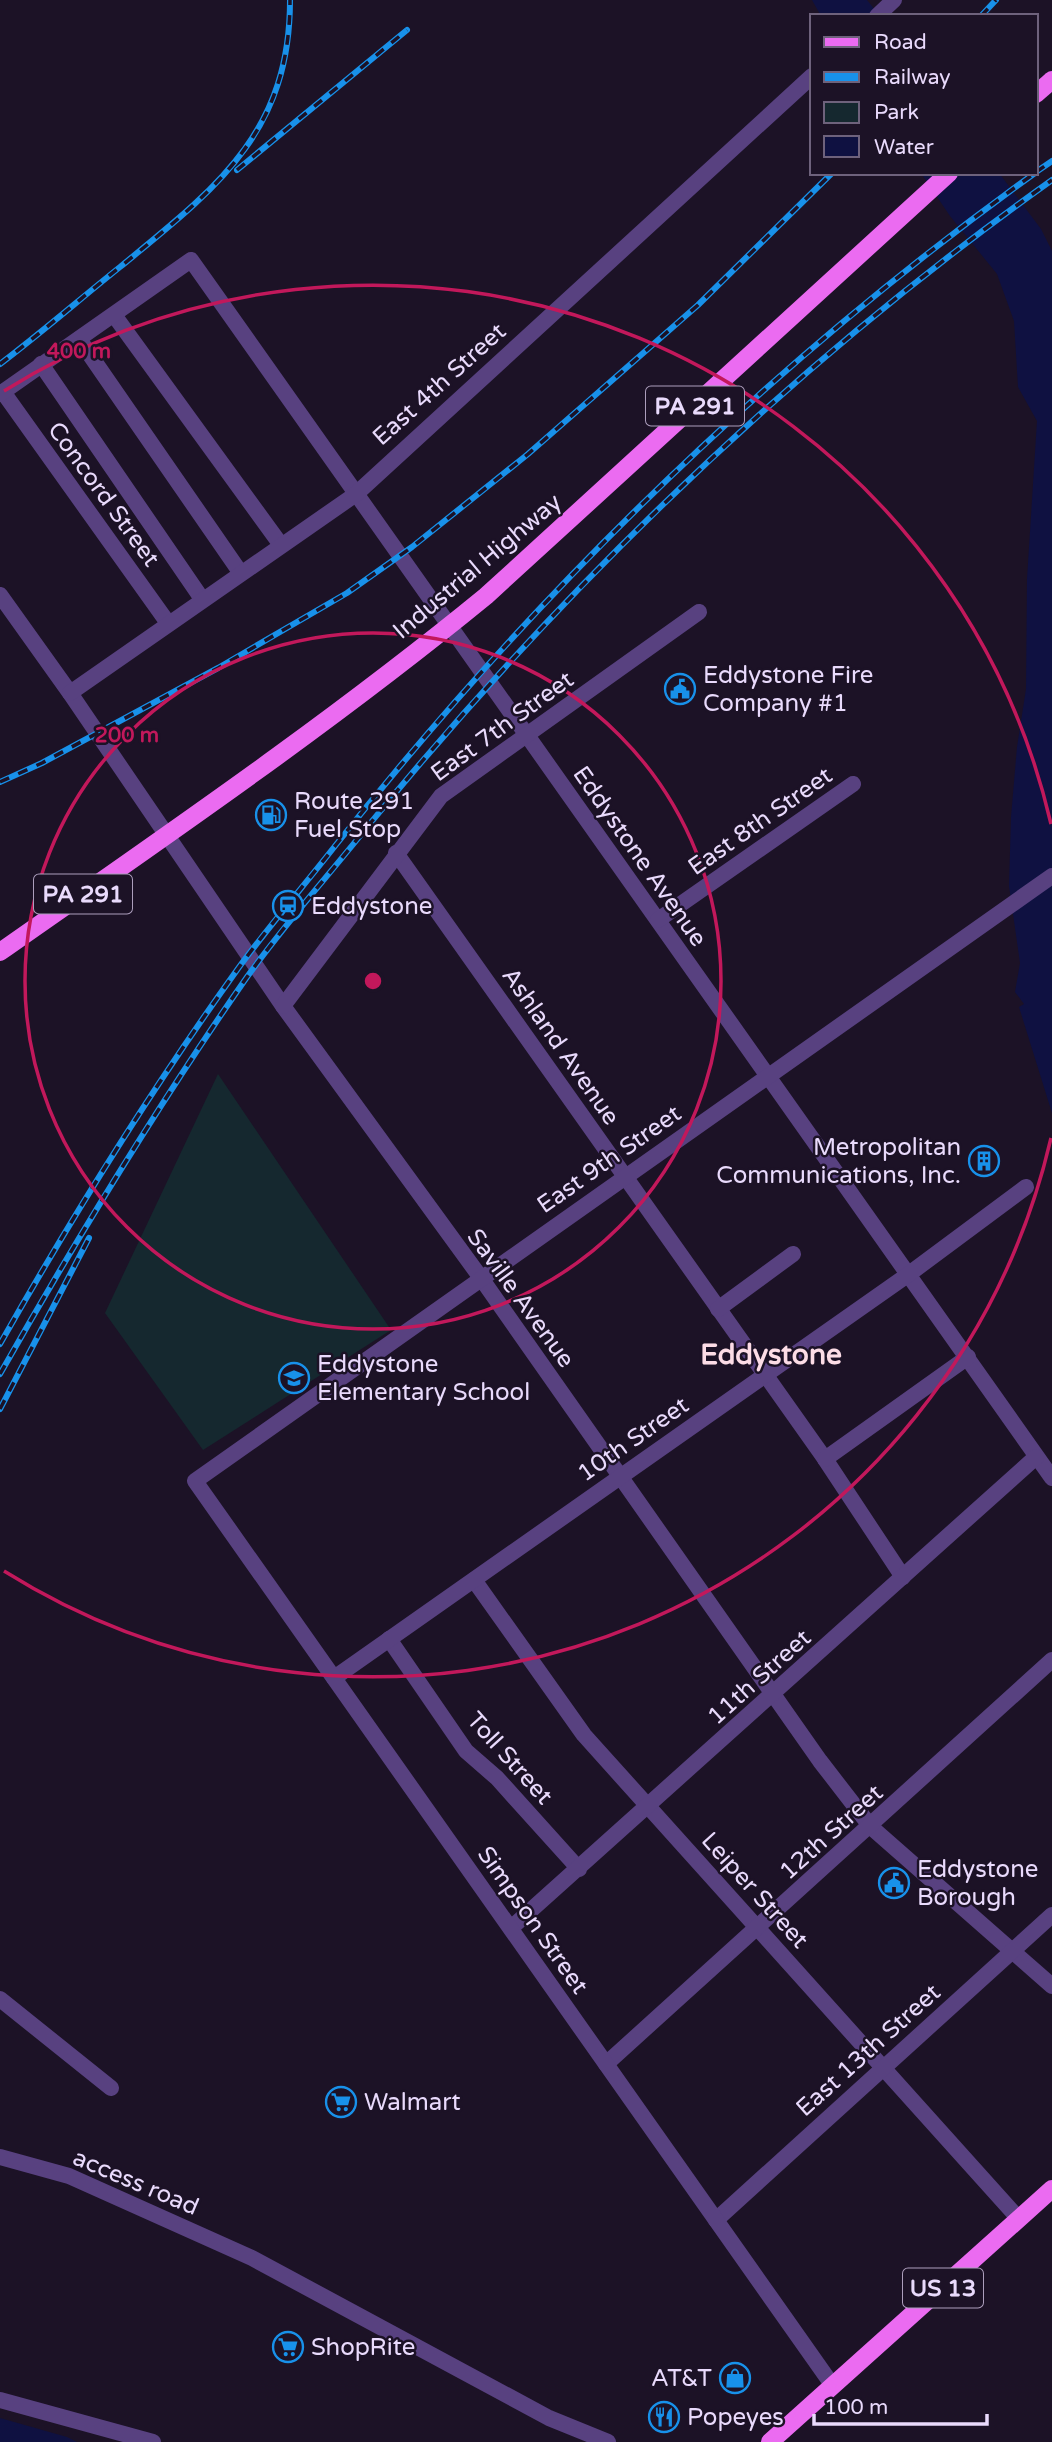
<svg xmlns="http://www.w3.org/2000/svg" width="1052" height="2442" font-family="'Varela Round',sans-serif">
	<rect width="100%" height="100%" fill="#1c1226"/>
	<path fill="#15282f" d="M218 1074 391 1330 203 1450 105 1313Z"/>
	<g fill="#0f1141">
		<path d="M812 0H867L880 16H821Z"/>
		<path d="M921 173H999L1041 229 1052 251V1113L1019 1007 1024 1004 1015 992 1020 963 1009 886 1011 817 1017 747 1026 689 1027 579 1037 421 1018 387 1014 321 997 274 950 216Z"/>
		<path d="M0 2418 67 2437 77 2442H0Z"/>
	</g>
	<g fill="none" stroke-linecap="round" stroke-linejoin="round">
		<g stroke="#584180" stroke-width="16">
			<path d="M877 16 894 0"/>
			<path d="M114 315 281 545"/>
			<path d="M79 339 240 572"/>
			<path d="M41 364 202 599"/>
			<path d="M3 392 168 623"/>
			<path d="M0 394 191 260 1052 1478"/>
			<path d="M0 595 70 693 283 1006 481 1278 820 1761 871 1827 1052 1986"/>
			<path d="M70 693 356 494 812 76"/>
			<path d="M396 853 825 1459 903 1577"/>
			<path d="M658 920 853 784"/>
			<path d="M283 1006 441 796 699 612"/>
			<path d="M718 1309 793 1254"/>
			<path d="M825 1459 968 1357"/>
			<path d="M474 1580 584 1735 1019 2219"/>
			<path d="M389 1639 466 1751 497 1778 579 1869"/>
			<path d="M334 1678 909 1274 1026 1187"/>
			<path d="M511 1928 1036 1457"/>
			<path d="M0 1999 111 2088"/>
			<path d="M606 2064 1052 1660"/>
			<path d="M0 2157 69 2176 252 2258 549 2418 608 2442"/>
			<path d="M716 2220 1052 1915"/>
			<path d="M833 2386 195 1481 1052 876"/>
			<path d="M0 2400 153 2442"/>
		</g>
		<g stroke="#eb6bf1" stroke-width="18">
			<path d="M1036 94 1052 80"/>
			<path d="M0 952C164 837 331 723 486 596L949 173"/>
			<path d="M770 2442 1052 2189"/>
		</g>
		<g stroke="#1891ea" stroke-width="6">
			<g id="rail">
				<path d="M981 16 996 0"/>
				<path d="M237 170 407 30"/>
				<path d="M1036 172 1052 161"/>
				<path d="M0 364C41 333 80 299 120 267 215 189 290 134 290 0"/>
				<path d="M0 782 42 763 218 668 347 593 412 547 528 454 698 305 832 173"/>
				<path d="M0 1344C73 1215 151 1090 237 970 268 927 303 887 335 846 537 591 771 363 1035 173"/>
				<path d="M0 1374C77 1238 158 1105 247 977 284 925 328 876 368 826 567 583 796 362 1052 180"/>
				<path d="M0 1409 89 1238"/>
			</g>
		</g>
		<use href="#rail" stroke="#1c1226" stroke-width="3.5" stroke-dasharray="10" stroke-linecap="butt"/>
	</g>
	<g fill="none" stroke="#c2185b" stroke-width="3.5">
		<circle cx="373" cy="981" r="348"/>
		<path d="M1051 1138A696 696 0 0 1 4 1571M4 391A696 696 0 0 1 1051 824"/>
	</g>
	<defs>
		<g id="civic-ring" transform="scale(1.575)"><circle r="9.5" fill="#1c1226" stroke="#1891ea" stroke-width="1.5"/><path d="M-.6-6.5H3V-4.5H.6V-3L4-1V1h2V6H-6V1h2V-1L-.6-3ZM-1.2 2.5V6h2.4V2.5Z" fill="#1891ea"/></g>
		<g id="fuel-ring" transform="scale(1.575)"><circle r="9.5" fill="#1c1226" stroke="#1891ea" stroke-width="1.5"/><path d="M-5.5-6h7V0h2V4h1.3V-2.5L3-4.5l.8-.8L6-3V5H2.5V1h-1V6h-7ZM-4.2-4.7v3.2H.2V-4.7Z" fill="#1891ea"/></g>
		<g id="station-ring" transform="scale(1.575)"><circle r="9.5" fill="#1c1226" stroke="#1891ea" stroke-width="1.5"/><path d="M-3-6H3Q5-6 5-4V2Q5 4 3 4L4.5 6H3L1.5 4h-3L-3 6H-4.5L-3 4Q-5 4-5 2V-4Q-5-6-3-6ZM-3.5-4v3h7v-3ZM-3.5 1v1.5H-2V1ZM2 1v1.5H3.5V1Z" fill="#1891ea"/></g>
		<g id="building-ring" transform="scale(1.575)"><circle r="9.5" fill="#1c1226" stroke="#1891ea" stroke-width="1.5"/><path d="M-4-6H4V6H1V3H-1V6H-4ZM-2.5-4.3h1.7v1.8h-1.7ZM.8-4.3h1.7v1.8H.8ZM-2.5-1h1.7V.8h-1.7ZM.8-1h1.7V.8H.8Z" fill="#1891ea"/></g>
		<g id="school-ring" transform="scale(1.575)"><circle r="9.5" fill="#1c1226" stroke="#1891ea" stroke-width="1.5"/><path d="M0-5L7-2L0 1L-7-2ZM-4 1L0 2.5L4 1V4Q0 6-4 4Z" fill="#1891ea"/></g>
		<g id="supermarket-ring" transform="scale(1.575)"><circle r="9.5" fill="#1c1226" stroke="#1891ea" stroke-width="1.5"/><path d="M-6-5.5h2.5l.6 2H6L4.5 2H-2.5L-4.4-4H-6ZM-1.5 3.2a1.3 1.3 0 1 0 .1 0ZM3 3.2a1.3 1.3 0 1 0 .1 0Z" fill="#1891ea"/></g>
		<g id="shop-ring" transform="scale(1.575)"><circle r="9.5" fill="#1c1226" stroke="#1891ea" stroke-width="1.5"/><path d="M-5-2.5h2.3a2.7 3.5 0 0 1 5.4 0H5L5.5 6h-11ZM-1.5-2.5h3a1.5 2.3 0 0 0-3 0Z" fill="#1891ea"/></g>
		<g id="restaurant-ring" transform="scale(1.575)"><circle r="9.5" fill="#1c1226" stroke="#1891ea" stroke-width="1.5"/><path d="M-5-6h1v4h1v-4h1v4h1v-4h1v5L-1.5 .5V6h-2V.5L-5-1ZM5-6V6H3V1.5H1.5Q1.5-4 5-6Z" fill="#1891ea"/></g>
	</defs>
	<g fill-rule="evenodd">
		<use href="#civic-ring" x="680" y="689"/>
		<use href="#fuel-ring" x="271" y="815"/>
		<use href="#station-ring" x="288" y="906"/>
		<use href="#building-ring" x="984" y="1161"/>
		<use href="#school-ring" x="294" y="1378"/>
		<use href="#civic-ring" x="894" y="1883"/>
		<use href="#supermarket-ring" x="341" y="2102"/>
		<use href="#supermarket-ring" x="288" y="2347"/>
		<use href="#shop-ring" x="735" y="2378"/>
		<use href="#restaurant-ring" x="664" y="2417"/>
	</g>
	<g text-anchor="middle" stroke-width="5" stroke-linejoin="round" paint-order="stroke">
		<g fill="#1c1226" stroke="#ac9ebc" stroke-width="2">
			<rect x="646" y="386.5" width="98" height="39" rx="5"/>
			<rect x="34" y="874.5" width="98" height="39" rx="5"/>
			<rect x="903" y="2268.5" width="80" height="39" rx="5"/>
		</g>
		<g font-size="23" font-weight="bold" fill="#e9dafc">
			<text x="695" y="414">PA 291</text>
			<text x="83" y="902">PA 291</text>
			<text x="943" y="2296">US 13</text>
		</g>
		<g font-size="24" fill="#e9dafc" stroke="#1c1226">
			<text transform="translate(439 384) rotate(-42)" y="8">East 4th Street</text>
			<text transform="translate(104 494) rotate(54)" y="8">Concord Street</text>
			<text transform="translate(477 566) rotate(-40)" y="8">Industrial Highway</text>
			<text transform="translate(502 726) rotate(-36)" y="8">East 7th Street</text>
			<text transform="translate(760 821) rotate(-35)" y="8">East 8th Street</text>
			<text transform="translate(640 856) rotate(55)" y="8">Eddystone Avenue</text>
			<text transform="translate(561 1046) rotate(55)" y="8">Ashland Avenue</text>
			<text transform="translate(609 1159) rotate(-35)" y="8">East 9th Street</text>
			<text transform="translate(521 1298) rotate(54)" y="8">Saville Avenue</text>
			<text transform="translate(633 1439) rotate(-35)" y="8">10th Street</text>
			<text transform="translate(759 1677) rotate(-42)" y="8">11th Street</text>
			<text transform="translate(510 1758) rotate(48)" y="8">Toll Street</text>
			<text transform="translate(831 1832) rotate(-42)" y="8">12th Street</text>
			<text transform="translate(755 1890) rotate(48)" y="8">Leiper Street</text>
			<text transform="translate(533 1920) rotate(55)" y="8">Simpson Street</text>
			<text transform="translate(868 2050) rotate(-42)" y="8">East 13th Street</text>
			<text transform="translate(136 2182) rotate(23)" y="8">access road</text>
		</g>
		<g font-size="24" fill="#e9dafc" stroke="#1c1226" text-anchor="start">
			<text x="703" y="683">Eddystone Fire<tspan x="703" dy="28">Company #1</tspan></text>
			<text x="294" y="809">Route 291<tspan x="294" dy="28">Fuel Stop</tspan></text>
			<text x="311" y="914">Eddystone</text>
			<text x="961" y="1155" text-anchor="end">Metropolitan<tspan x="961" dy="28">Communications, Inc.</tspan></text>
			<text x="317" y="1372">Eddystone<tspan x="317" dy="28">Elementary School</tspan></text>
			<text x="917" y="1877">Eddystone<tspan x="917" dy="28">Borough</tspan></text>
			<text x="364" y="2110">Walmart</text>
			<text x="311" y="2355">ShopRite</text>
			<text x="712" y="2386" text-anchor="end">AT&amp;T</text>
			<text x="687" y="2425">Popeyes</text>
		</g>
		<g font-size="28" font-weight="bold" fill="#fcdce6" stroke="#1c1226">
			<text x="771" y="1364">Eddystone</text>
		</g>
	</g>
	<circle cx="373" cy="981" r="10" fill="#c2185b" stroke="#1c1226" stroke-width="3.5"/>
	<g font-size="21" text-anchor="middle" font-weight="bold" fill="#c2185b" stroke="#1c1226" stroke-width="5" stroke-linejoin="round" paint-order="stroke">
		<text x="79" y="358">400 m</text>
		<text x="127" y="742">200 m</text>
	</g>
	<rect x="810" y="14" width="228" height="161" fill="#1c1226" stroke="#6e627c" stroke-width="2"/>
	<rect x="824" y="37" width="35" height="10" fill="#eb6bf1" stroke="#6e627c" stroke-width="2"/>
	<text x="874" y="49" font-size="21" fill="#e9dafc">Road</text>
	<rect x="824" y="72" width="35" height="10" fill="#1891ea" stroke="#6e627c" stroke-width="2"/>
	<text x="874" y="84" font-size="21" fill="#e9dafc">Railway</text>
	<rect x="824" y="102" width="35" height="21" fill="#15282f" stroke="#6e627c" stroke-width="2"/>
	<text x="874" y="119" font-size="21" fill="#e9dafc">Park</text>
	<rect x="824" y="136" width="35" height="21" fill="#0f1141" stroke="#6e627c" stroke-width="2"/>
	<text x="874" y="154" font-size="21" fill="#e9dafc">Water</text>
	<path d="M814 2414v10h173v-10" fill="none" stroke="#e9dafc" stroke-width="3.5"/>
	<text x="824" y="2414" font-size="21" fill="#e9dafc" stroke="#1c1226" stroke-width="5" paint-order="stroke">100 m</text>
</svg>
